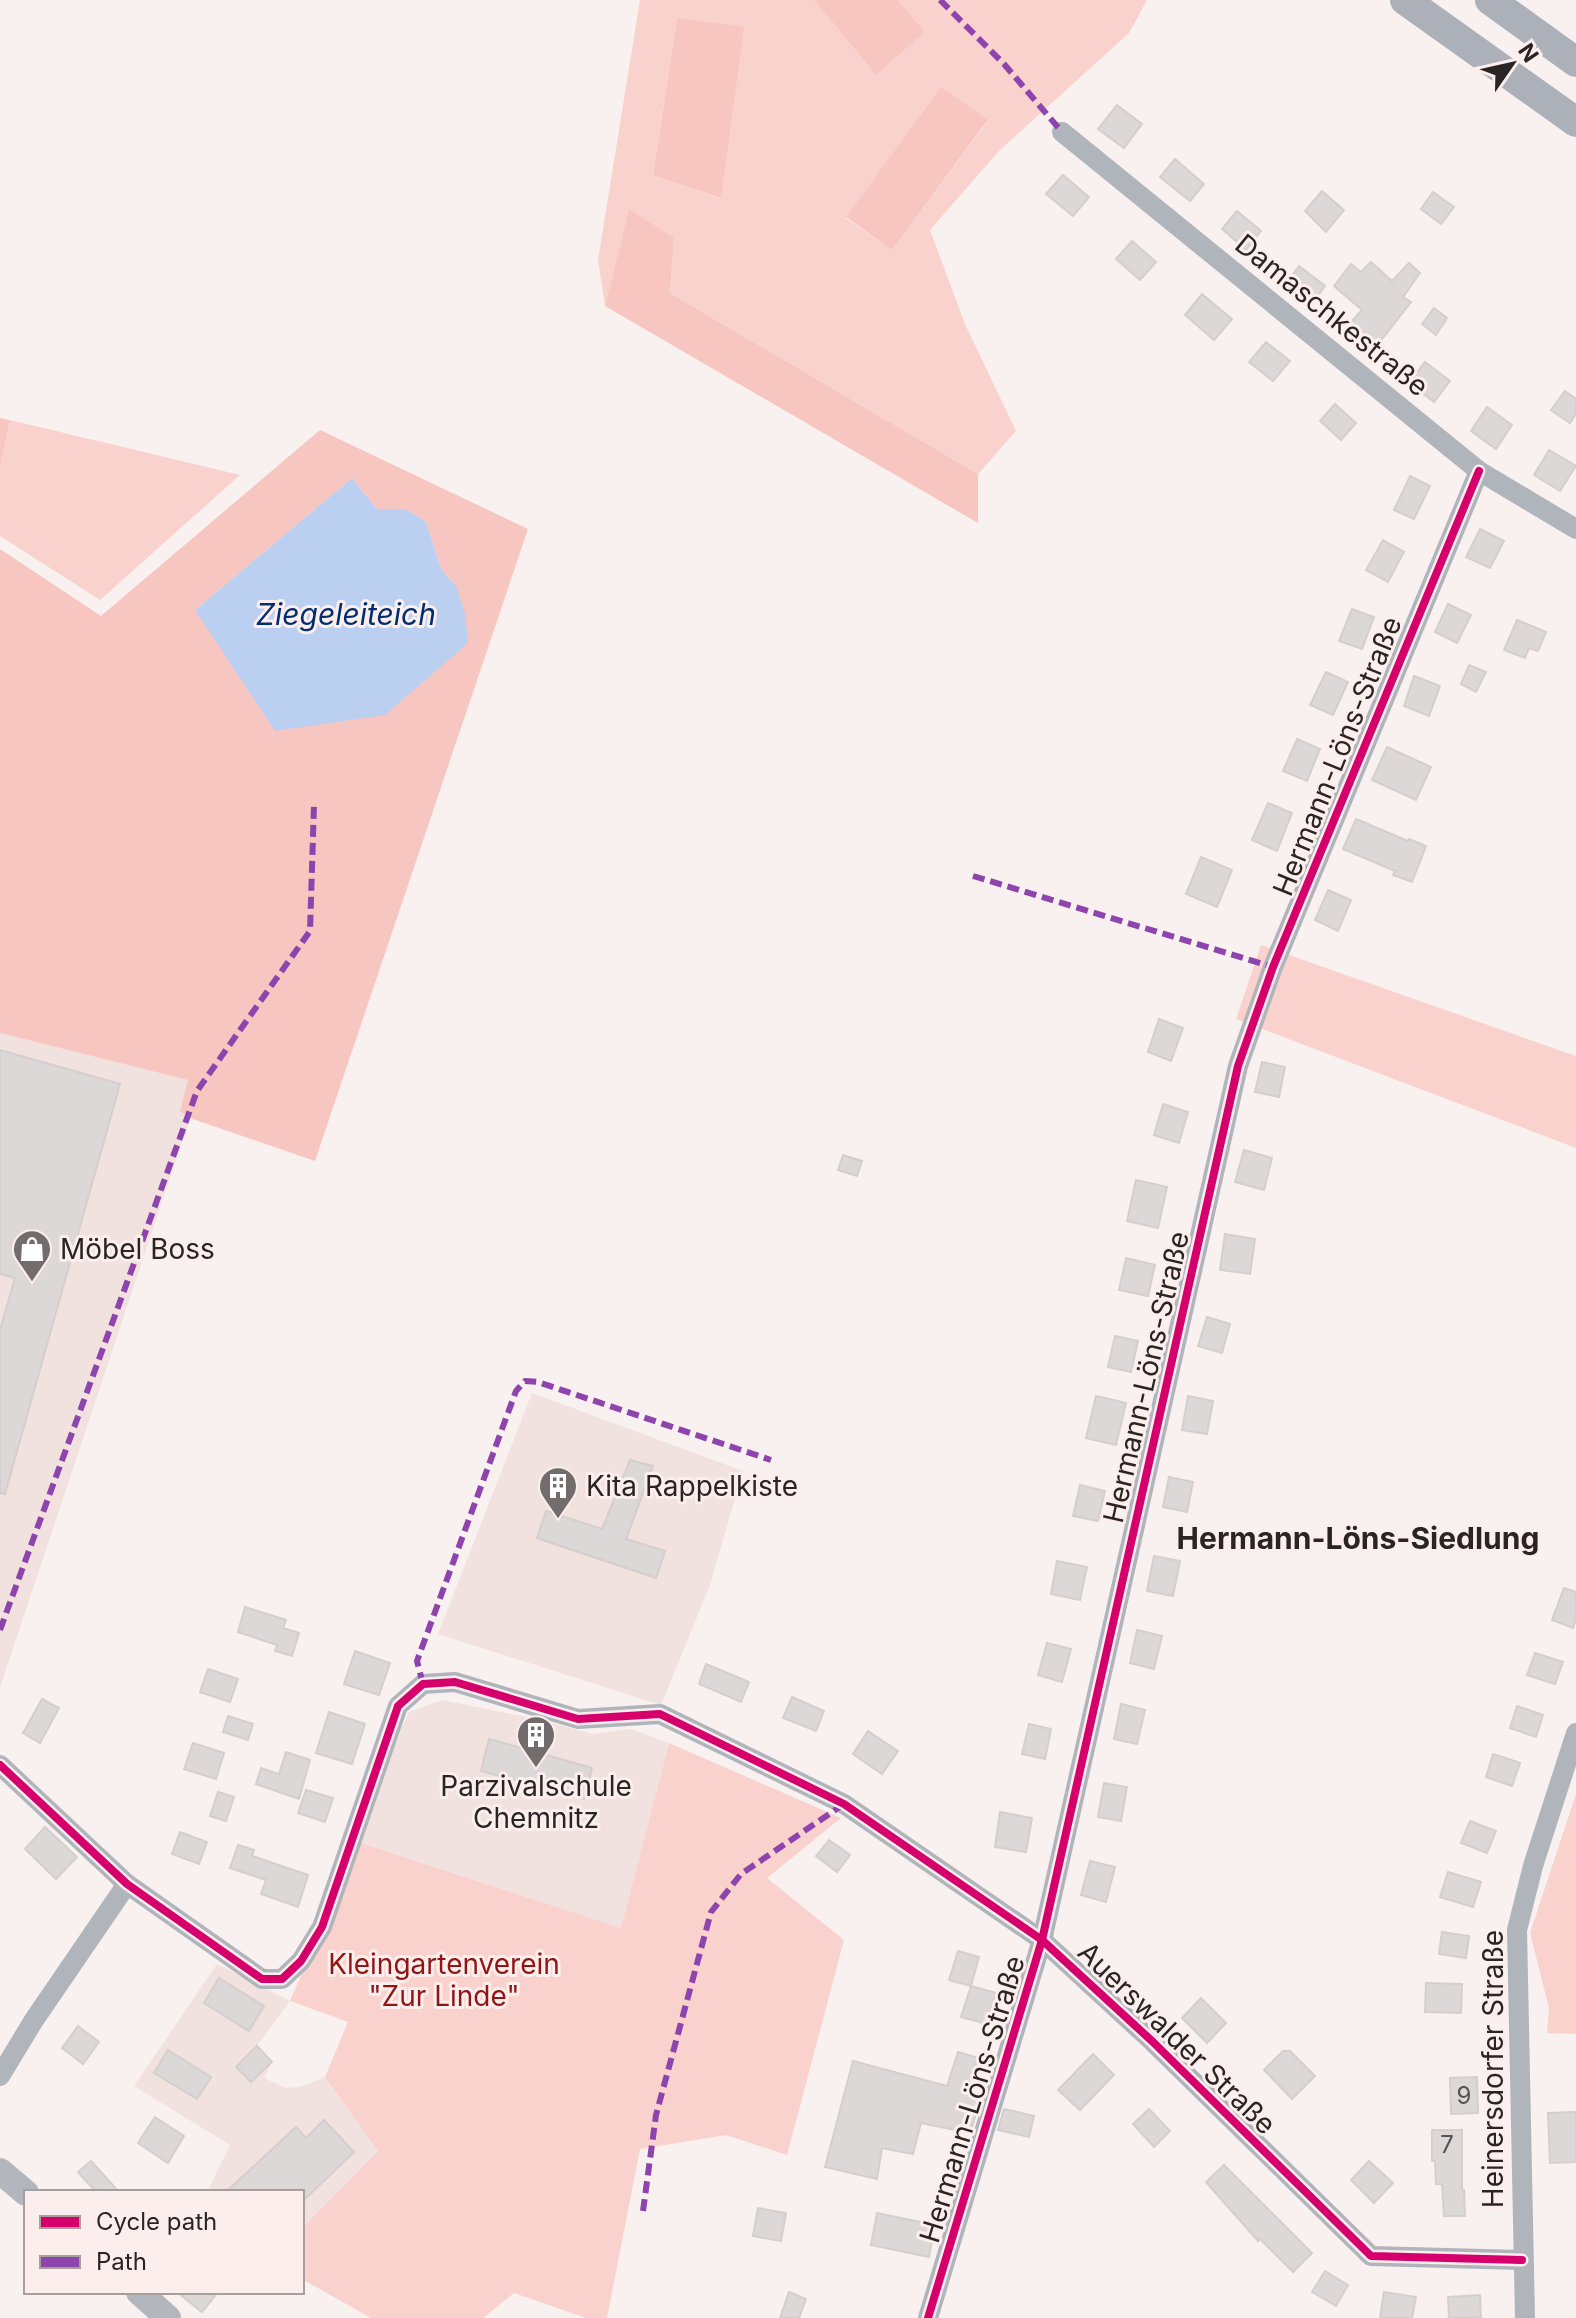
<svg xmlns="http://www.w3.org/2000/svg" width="1576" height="2318" font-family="Inter,sans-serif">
	<rect width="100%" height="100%" fill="#f8f1f0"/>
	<g fill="#f1e1df">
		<path d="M0 1033 189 1080 180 1110 190 1118 0 1687Z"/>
		<path d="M532 1393 743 1471 710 1585 661 1705 438 1634Z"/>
		<path d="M442 1700 541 1720 593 1734 631 1729 669 1743 621 1928 352 1840 409 1712Z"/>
		<path d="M217 1964 290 2001 257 2046 272 2062 264 2078 286 2088 300 2087 325 2077 378 2151 302 2228V2192H207L230 2145 134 2086Z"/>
	</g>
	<g fill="#fad2cd" fill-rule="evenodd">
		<path d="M640 0H814L876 75 925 32 898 0H1147L1129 33 999 151 930 230 965 324 1016 431 978 474 670 293 674 238 629 210 605 306 598 260ZM677 18 721 198H720L653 174ZM941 87 988 121 892 250 846 218Z"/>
		<path d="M10 420 240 475 100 600 0 536V468Z"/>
		<path d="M1261 945 1576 1056V1148L1236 1019Z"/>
		<path d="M669 1743 841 1818 767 1878 844 1940 787 2155 726 2135 640 2149 607 2318H586L514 2293 483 2318H371L302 2279V2228L378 2151 325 2077 348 2022 290 2001 322 1927 352 1840 621 1928Z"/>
		<path d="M1576 1794V2034L1547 2033 1549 2008 1530 1933Z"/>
	</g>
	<g fill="#f7c6c0" fill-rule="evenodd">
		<path d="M814 0H898L925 32 876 75Z"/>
		<path d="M677 18 744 27 721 198 653 175Z"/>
		<path d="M941 87 988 120 892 250 846 217Z"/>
		<path d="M629 209 674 238 670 293 978 474V523L605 306Z"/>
		<path d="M0 418 10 420 0 468Z"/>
		<path d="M320 430 528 529 315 1161 190 1118 180 1111 188 1080 0 1033V549L101 616ZM352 478 377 509H406L426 522 441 569 456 586 195 610Z"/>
	</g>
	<path fill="#bbcff0" d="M352 478 377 509H406L426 522 441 569 456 586 465 613 468 643 385 715 275 731 195 610Z"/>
	<g fill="#ddd8d8" stroke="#d4cecd" stroke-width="2">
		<path d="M1117 105 1142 124 1124 148 1098 129Z"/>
		<path d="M1175 159 1204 184 1190 201 1160 177Z"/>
		<path d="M1063 175 1089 197 1073 216 1046 194Z"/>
		<path d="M1322 191 1344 210 1326 232 1305 211Z"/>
		<path d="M1433 192 1454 207 1441 224 1421 209Z"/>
		<path d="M1237 211 1261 231 1246 250 1222 229Z"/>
		<path d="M1132 241 1156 262 1140 280 1116 259Z"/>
		<path d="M1371 262 1392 281 1409 263 1420 273 1403 297 1411 302 1372 352 1345 329 1362 310 1334 286 1351 264 1361 272Z"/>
		<path d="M1299 266 1325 286 1311 305 1285 285Z"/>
		<path d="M1202 294 1232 319 1214 340 1185 315Z"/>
		<path d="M1434 308 1447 318 1436 335 1422 324Z"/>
		<path d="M1266 342 1290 361 1273 381 1249 362Z"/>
		<path d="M1425 362 1450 381 1434 402 1409 383Z"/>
		<path d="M1565 391 1576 399V414L1570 423 1551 410Z"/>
		<path d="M1335 404 1356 423 1341 440 1320 421Z"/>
		<path d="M1487 407 1512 425 1496 449 1471 431Z"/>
		<path d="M1549 450 1576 466 1560 491 1534 475Z"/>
		<path d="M1410 476 1430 486 1414 519 1394 510Z"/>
		<path d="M1480 529 1504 541 1490 568 1466 557Z"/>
		<path d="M1383 540 1404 552 1388 582 1366 570Z"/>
		<path d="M1448 604 1471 615 1457 643 1435 632Z"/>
		<path d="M1352 609 1374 617 1362 649 1339 641Z"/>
		<path d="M1517 620 1546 632 1538 651 1529 648 1525 658 1504 650Z"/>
		<path d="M1469 665 1486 672 1476 692 1461 684Z"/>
		<path d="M1326 672 1348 682 1333 715 1310 705Z"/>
		<path d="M1414 676 1440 686 1429 716 1404 706Z"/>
		<path d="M1297 739 1320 749 1307 781 1283 771Z"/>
		<path d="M1387 747 1431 767 1416 800 1372 780Z"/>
		<path d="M1268 803 1292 813 1277 851 1252 840Z"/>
		<path d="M1356 819 1408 841 1409 839 1426 846 1412 882 1393 875 1395 871 1343 849Z"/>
		<path d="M1201 857 1232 870 1217 907 1186 894Z"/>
		<path d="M1328 890 1351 900 1338 931 1315 920Z"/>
		<path d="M1159 1019 1183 1028 1171 1061 1148 1052Z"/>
		<path d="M0 1050 120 1084 5 1494 0 1493V1330L15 1278 0 1274Z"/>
		<path d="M1262 1062 1285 1067 1279 1097 1255 1092Z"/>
		<path d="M1163 1104 1188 1112 1179 1143 1154 1135Z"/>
		<path d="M1244 1150 1272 1158 1264 1190 1235 1182Z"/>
		<path d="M843 1155 862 1161 857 1176 838 1170Z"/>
		<path d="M1136 1180 1167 1187 1158 1228 1127 1221Z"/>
		<path d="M1225 1234 1255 1239 1250 1274 1220 1270Z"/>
		<path d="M1126 1258 1155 1265 1148 1296 1119 1290Z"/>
		<path d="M1207 1317 1230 1324 1222 1353 1198 1346Z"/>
		<path d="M1115 1336 1138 1341 1131 1372 1108 1367Z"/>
		<path d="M1096 1396 1126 1403 1116 1445 1086 1438Z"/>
		<path d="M1188 1396 1213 1401 1207 1434 1182 1430Z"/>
		<path d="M630 1460 653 1466 626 1539 665 1551 656 1578 537 1538 546 1511 602 1529Z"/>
		<path d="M1169 1477 1193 1482 1187 1512 1163 1507Z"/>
		<path d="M1080 1485 1105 1491 1098 1521 1073 1516Z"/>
		<path d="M1154 1556 1180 1561 1173 1596 1147 1591Z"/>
		<path d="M1057 1561 1087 1567 1080 1600 1051 1594Z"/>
		<path d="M1564 1588 1576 1592V1619L1573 1628 1552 1620Z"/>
		<path d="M245 1607 286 1620 283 1628 299 1633 292 1656 275 1651 277 1645 238 1632Z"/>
		<path d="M1137 1630 1162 1636 1154 1669 1130 1663Z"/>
		<path d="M1047 1643 1071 1649 1062 1682 1038 1675Z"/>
		<path d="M355 1651 390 1663 379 1695 344 1684Z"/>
		<path d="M1535 1653 1563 1662 1555 1684 1527 1675Z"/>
		<path d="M706 1664 749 1682 741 1702 699 1684Z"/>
		<path d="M208 1669 238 1679 230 1702 200 1692Z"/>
		<path d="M792 1697 824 1711 816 1731 783 1718Z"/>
		<path d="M42 1699 59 1708 40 1743 23 1733Z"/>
		<path d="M1121 1704 1145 1710 1137 1744 1114 1739Z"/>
		<path d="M1517 1706 1543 1715 1536 1737 1510 1728Z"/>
		<path d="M329 1712 365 1724 352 1764 316 1753Z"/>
		<path d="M228 1716 253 1724 248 1740 223 1732Z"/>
		<path d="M1029 1724 1051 1729 1045 1759 1022 1754Z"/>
		<path d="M868 1731 898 1751 882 1774 853 1754Z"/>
		<path d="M489 1739 592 1768 584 1799 481 1771Z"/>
		<path d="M193 1743 224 1753 216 1779 184 1769Z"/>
		<path d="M286 1752 310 1760 299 1799 256 1784 261 1768 279 1774Z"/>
		<path d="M1493 1754 1520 1763 1512 1786 1486 1777Z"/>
		<path d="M1104 1783 1127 1787 1121 1821 1098 1817Z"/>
		<path d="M306 1790 333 1798 325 1822 298 1813Z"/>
		<path d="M218 1792 234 1797 226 1821 210 1816Z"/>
		<path d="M1000 1812 1032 1818 1026 1852 995 1847Z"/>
		<path d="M1470 1821 1496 1831 1487 1853 1461 1843Z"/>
		<path d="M45 1827 77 1857 56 1879 25 1849Z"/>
		<path d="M180 1832 207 1842 199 1864 172 1854Z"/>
		<path d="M829 1840 850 1855 837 1872 816 1856Z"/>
		<path d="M238 1845 254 1850 252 1856 308 1875 298 1907 261 1894 266 1880 230 1868Z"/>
		<path d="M1090 1861 1115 1867 1106 1902 1081 1895Z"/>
		<path d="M1448 1872 1481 1882 1473 1907 1440 1897Z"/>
		<path d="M1442 1932 1469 1936 1466 1958 1439 1954Z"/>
		<path d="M958 1951 979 1957 971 1986 949 1980Z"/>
		<path d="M219 1978 264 2006 249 2031 204 2003Z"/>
		<path d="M1426 1983 1462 1984 1461 2013 1425 2012Z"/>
		<path d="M971 1986 996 1993 987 2024 961 2017Z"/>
		<path d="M1201 1998 1226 2023 1207 2043 1182 2018Z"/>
		<path d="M78 2026 99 2042 83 2064 62 2048Z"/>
		<path d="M257 2046 272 2062 251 2082 236 2067Z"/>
		<path d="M168 2050 211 2077 197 2099 154 2073Z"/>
		<path d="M1283 2051H1290L1315 2076 1292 2099 1264 2070Z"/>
		<path d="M958 2052 978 2058 967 2091 982 2095 970 2133 921 2123 913 2154 882 2148 877 2179 825 2167 853 2061 947 2086Z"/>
		<path d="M1093 2054 1114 2075 1080 2110 1058 2090Z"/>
		<path d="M1477 2077 1478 2113 1451 2114 1450 2078Z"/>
		<path d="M1004 2109 1034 2116 1029 2137 998 2130Z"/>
		<path d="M1149 2109 1170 2131 1154 2147 1133 2124Z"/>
		<path d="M1576 2112V2162L1550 2163 1548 2113Z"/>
		<path d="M155 2117 184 2136 168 2163 138 2143Z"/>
		<path d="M324 2120 354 2152 302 2202V2192H226L296 2127 306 2138Z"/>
		<path d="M1432 2130H1462V2190H1464L1465 2216H1444L1442 2184H1436L1435 2161H1432Z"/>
		<path d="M91 2161 119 2192H96L78 2172Z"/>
		<path d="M1369 2161 1393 2183 1374 2203 1351 2180Z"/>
		<path d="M1224 2165 1312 2253 1293 2272 1260 2239 1258 2241 1206 2182Z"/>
		<path d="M758 2208 786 2213 781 2241 753 2236Z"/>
		<path d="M877 2213 935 2225 929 2257 871 2245Z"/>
		<path d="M1325 2271 1348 2285 1336 2306 1312 2292Z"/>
		<path d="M177 2292H218L202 2312Z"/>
		<path d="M789 2292 806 2299 799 2318H780Z"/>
		<path d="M1384 2292 1416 2297 1412 2318H1380Z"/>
		<path d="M1480 2295 1481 2318H1449L1448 2297Z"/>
	</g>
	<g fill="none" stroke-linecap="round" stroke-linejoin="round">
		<g stroke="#b0b4bb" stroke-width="20">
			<path d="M1062 132 1479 471 1576 529"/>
			<path d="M0 1765 127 1884 262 1979H282L301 1961 322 1927 398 1706 423 1684 455 1682 578 1719 660 1714 844 1804 1042 1940 1153 2042 1371 2256 1522 2260"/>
			<path d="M0 2076 34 2020 127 1884"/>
			<path d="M928 2318 1042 1940 1238 1066 1273 967 1479 471"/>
			<path d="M1525 2318 1517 1930 1533 1866 1576 1733"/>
		</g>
		<g stroke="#b3b6bd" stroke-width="26">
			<path d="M0 2171 26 2193"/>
			<path d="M139 2292 168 2318"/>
		</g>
		<g stroke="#acb0b8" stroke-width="30">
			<path d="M1405 0 1576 122"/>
			<path d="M1490 0 1576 62"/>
		</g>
		<g stroke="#8e44ad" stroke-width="6" stroke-dasharray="12 6" stroke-linecap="butt">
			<path d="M940 0 1004 64 1062 132"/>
			<path d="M973 876 1273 967"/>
			<path d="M0 1630 197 1091 310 931 314 805"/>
			<path d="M423 1684 417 1661 516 1391 525 1381 538 1382 771 1460"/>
			<path d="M643 2211 656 2115 711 1912 741 1874 844 1804"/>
		</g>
		<g stroke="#fceeec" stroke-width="13">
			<g id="cycleway">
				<path d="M0 1765 127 1884 262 1979H282L301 1961 322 1927 398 1706 423 1684 455 1682 578 1719 660 1714 844 1804 1042 1940 1153 2042 1371 2256 1522 2260"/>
				<path d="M928 2318 1042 1940 1238 1066 1273 967 1479 471"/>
			</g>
		</g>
		<use href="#cycleway" stroke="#d6006c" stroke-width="8"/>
	</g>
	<defs>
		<g id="shop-pin" transform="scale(2)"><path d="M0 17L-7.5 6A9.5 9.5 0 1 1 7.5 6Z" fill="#726c6c" stroke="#fceeec"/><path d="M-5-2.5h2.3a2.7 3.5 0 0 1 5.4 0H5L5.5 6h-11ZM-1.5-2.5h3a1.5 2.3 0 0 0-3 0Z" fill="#fff"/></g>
		<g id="building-pin" transform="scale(2)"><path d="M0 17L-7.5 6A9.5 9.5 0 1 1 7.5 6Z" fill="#726c6c" stroke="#fceeec"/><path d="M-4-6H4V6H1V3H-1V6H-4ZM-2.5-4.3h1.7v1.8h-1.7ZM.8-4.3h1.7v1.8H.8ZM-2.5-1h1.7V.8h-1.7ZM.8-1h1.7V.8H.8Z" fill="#fff"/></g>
	</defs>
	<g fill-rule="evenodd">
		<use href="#shop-pin" x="32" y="1249"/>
		<use href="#building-pin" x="558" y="1486"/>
		<use href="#building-pin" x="536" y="1735"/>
	</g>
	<g text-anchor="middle" stroke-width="6" stroke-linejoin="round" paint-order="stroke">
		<g font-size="24" fill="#585353">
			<text x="1464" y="2104">9</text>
			<text x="1447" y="2153">7</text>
		</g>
		<g font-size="28" fill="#2a2525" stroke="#fceeec">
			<text transform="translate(1332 315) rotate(39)" y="10">Damaschkestraße</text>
			<text transform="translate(1337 756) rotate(-68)" y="10">Hermann-Löns-Straße</text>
			<text transform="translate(1146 1377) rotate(-77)" y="10">Hermann-Löns-Straße</text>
			<text transform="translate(1177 2038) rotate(44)" y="10">Auerswalder Straße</text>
			<text transform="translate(1493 2069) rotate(-90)" y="10">Heinersdorfer Straße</text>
			<text transform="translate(972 2099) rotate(-73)" y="10">Hermann-Löns-Straße</text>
		</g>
		<g font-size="28" fill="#2a2525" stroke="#fceeec" text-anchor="start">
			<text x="60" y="1259">Möbel Boss</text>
			<text x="586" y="1496">Kita Rappelkiste</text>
			<text x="536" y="1796" text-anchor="middle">Parzivalschule<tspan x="536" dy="32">Chemnitz</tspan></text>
		</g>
		<g font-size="28" fill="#901514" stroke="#fceeec">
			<text x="444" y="1974">Kleingartenverein<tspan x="444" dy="32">"Zur Linde"</tspan></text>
		</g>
		<g font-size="30" font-style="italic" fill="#002e72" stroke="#fceeec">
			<text x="346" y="625">Ziegeleiteich</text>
		</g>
		<g font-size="30" font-weight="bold" fill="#2a2525" stroke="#fceeec">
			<text x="1358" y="1549">Hermann-Löns-Siedlung</text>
		</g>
	</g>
	<rect x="24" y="2190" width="280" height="104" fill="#fceeec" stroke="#a89e9c" stroke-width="2"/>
	<rect x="40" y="2216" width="40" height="12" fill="#d6006c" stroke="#a89e9c" stroke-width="2"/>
	<text x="96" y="2230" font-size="24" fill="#2a2525">Cycle path</text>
	<rect x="40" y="2256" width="40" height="12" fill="#8e44ad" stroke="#a89e9c" stroke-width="2"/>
	<text x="96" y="2270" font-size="24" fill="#2a2525">Path</text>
	<g transform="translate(1512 64) rotate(56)" stroke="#fceeec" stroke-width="6" paint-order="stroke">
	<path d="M0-6L14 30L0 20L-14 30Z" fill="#2a2525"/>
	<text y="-12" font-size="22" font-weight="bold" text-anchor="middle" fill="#2a2525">N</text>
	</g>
</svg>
